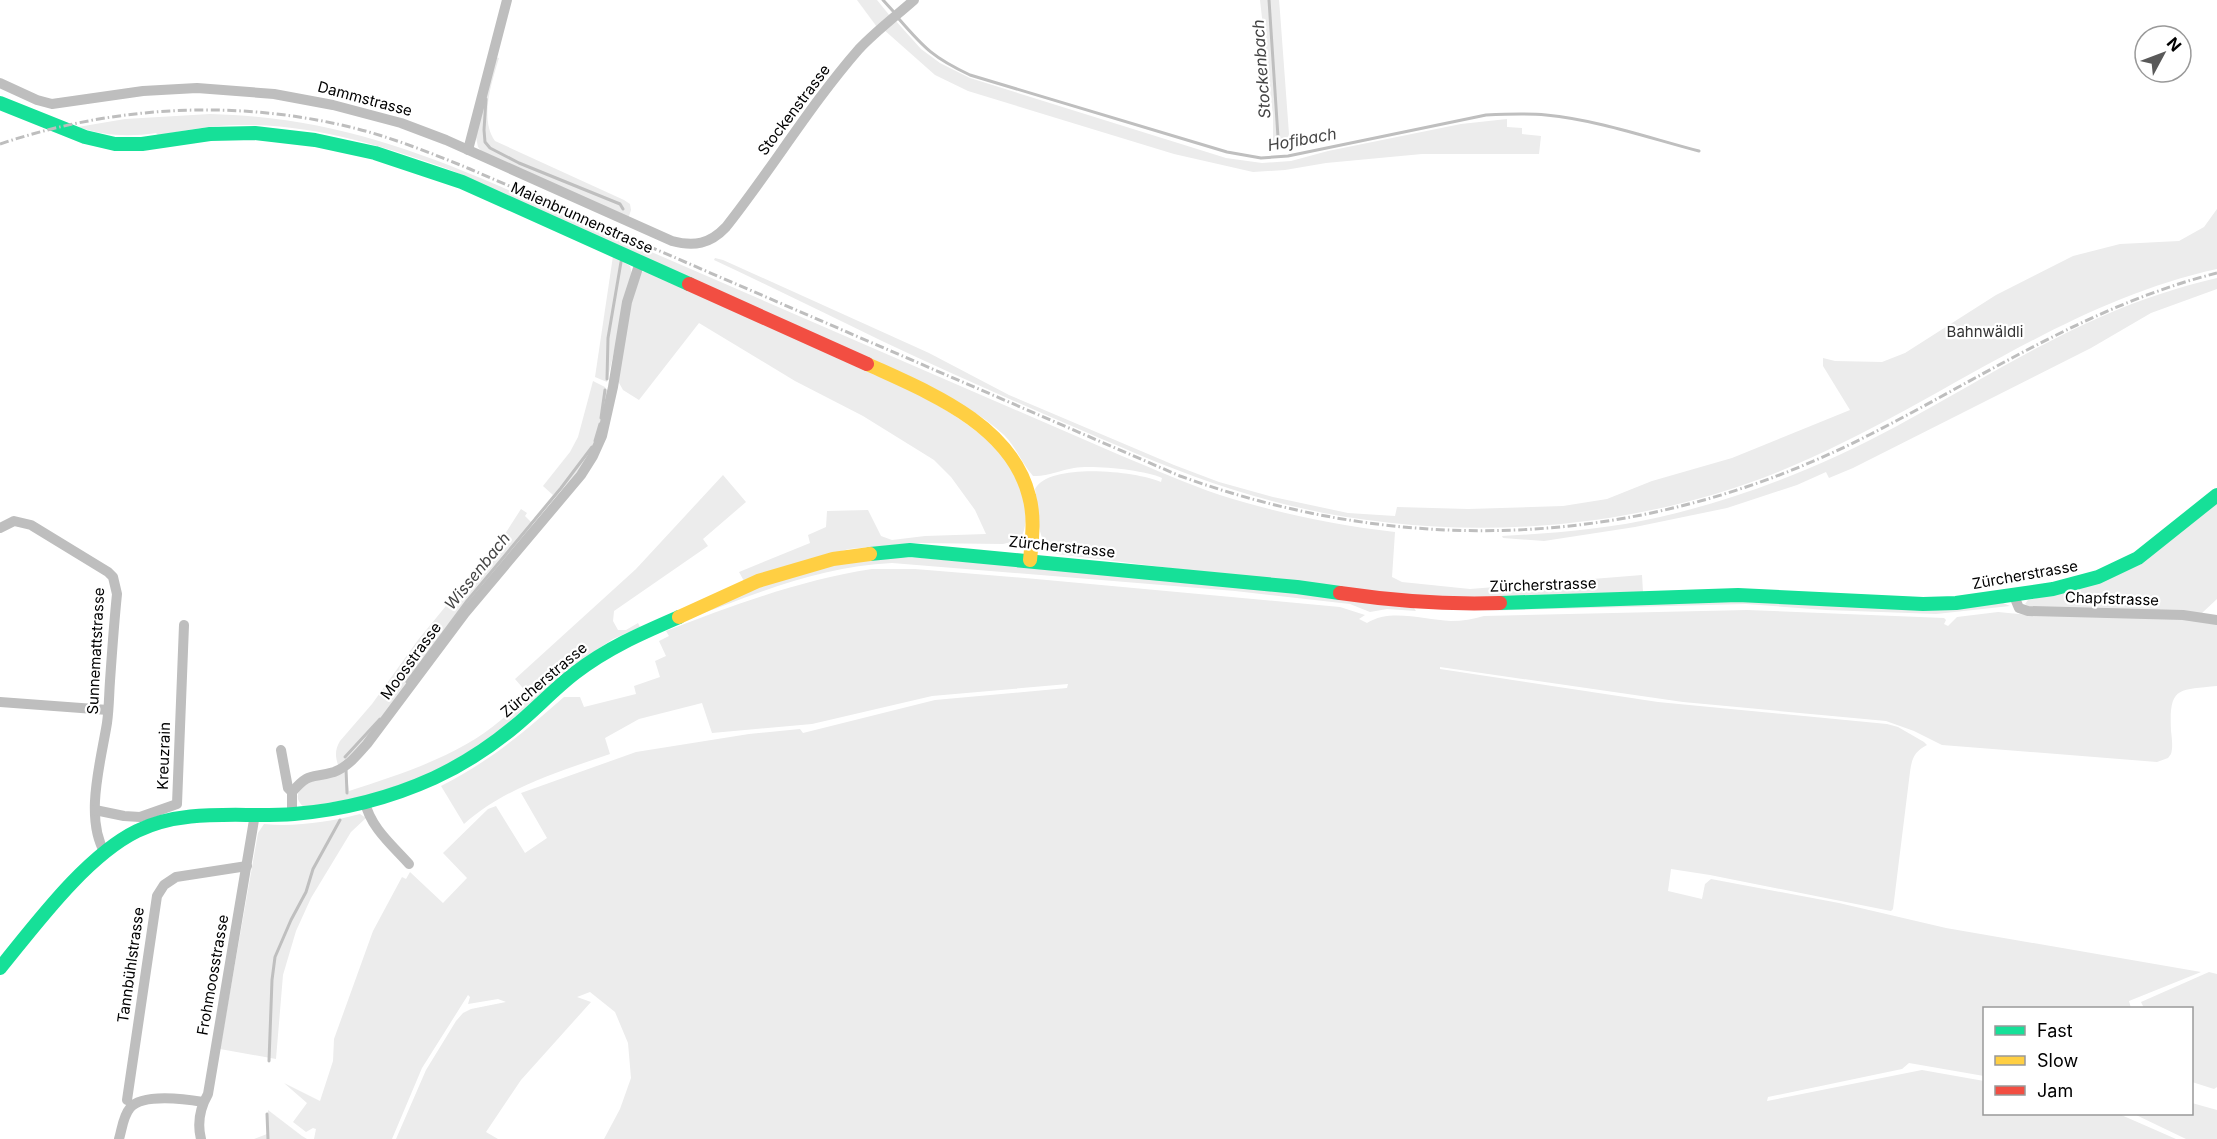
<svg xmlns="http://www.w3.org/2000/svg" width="2217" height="1139" font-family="Inter,sans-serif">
	<rect width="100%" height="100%" fill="#fff"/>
	<g fill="#ececec">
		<path d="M857 0H877L890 16 877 27Z"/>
		<path d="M1260 0H1279L1280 12 1289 134 1288 138 1273 142V116Z"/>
		<path d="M895 20 921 49 940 63 970 78 1226 158 1262 163 1291 161 1328 151 1461 124 1507 119V127L1522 128V134L1541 136 1539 154H1422L1326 163 1285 170 1253 172 1174 154 968 91 935 75 883 29Z"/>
		<path d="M495 57 499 58C492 82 479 118 495 141L624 200 630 204 631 210 628 219 483 153 478 147 476 137Z"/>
		<path d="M210 114C319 117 398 143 497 185L1122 456C1154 469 1187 484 1220 495 1277 513 1336 525 1395 532L1392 577 1402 582 1470 589 1642 575 1643 592 1443 599 1390 595 1057 554C1034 543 1039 511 1035 489 1049 462 1137 471 1161 482L1162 478C1144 470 1094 465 1074 468 1060 470 1047 477 1033 476 1022 464 1017 448 1004 435 982 414 952 399 926 385L453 171C384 146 313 124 239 125 212 125 184 131 158 135L156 133C129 137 105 136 78 127L125 119Z"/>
		<path d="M2217 209V269C2057 304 1928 412 1778 472 1608 540 1406 546 1231 489 1180 473 1130 451 1081 430 1014 401 947 372 882 341 826 314 770 286 714 260L715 258 723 260 929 353 1009 395 1174 465 1219 482 1273 497 1348 513 1395 516 1397 507 1468 509 1563 506 1607 499 1652 481 1732 458 1850 410 1823 366V358L1835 361 1882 362 1905 353 1996 295 2073 256 2120 244 2179 241 2204 227Z"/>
		<path d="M613 256 630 266 632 274 607 382 595 377Z"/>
		<path d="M649 271C711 299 774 327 836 355 886 378 937 400 980 434 986 438 993 442 998 448 1018 469 1035 514 1020 540L1003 544 916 543 849 549 807 560 744 581 739 572 810 543 808 535 826 527 827 511 868 510 881 536 892 540 925 536 986 534 975 510 951 477 934 460 863 416 795 381 699 323 639 400 623 390 618 381 630 304 642 272Z"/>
		<path d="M2217 278V289L2151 313 2091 348 1853 468 1829 478 1826 472 1797 485 1727 508 1635 527 1544 541 1503 538 1502 536C1555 533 1609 529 1660 517 1742 498 1823 466 1897 426 1966 389 2033 346 2105 315 2141 299 2179 287 2217 278Z"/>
		<path d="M593 381 605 387 608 393 602 426 587 460 537 519 534 518 553 495 543 486 570 452 578 437Z"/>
		<path d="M723 475 746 502 703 539 708 546 614 611 613 621 618 630H626L638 623 640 627 613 639 589 655 563 675 494 736 433 773 368 796 304 807C295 800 297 793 302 785L346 770 349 791C401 774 459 756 501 720 511 712 519 703 528 694L515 679 636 569Z"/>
		<path d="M2217 502V599L2202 613 2030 607 2025 604 2028 600C2067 591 2105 584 2140 563Z"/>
		<path d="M521 509 527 513 525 516 531 522 532 527 389 711 353 753 338 765C335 755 335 750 340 741L372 704 418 640 505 534Z"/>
		<path d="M895 557 921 558 1250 587 1414 608 1416 611 1387 609 1370 612 1350 604 1235 591 892 563C820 566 755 594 688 619 711 608 735 595 759 586 803 570 849 560 895 557Z"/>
		<path d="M872 569H915L1036 579 1340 607 1365 615 1359 619 1367 623C1391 608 1424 620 1451 621 1462 621 1474 619 1484 616L1747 610 1944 618 1946 620 1944 624 1948 626 1957 617 1998 612 2029 615 2183 619 2217 624V686C2177 690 2169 687 2171 731 2172 739 2173 747 2171 754L2168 758 2157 762 1942 745 1914 731 1886 721 1683 702 1440 667V669L1658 702 1887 724 1898 727 1924 742 1927 745C1914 752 1912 758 1910 772L1893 909 1891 911 1710 875 1671 869 1668 891 1702 899 1705 884 1711 879 1839 903 1946 928 2201 972 2129 1001 2131 1008H1984V1076L1909 1063 1902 1069 1768 1097 1767 1101 1922 1070 1984 1081V1114H2119L2176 1139H604L620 1109 631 1078 628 1043 615 1012 590 992 577 997 591 1002 521 1080 486 1132 498 1139H396L426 1070 456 1021 463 1013 471 1009 506 1002 498 999 468 1004 470 997 468 995 422 1068 392 1139H314L316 1129 313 1128 306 1132 293 1122 307 1103 284 1083 320 1101 333 1061 334 1039 373 931 402 877 406 879 410 872 443 903 467 878 443 853 488 809 496 806 525 853 547 838 521 793 636 752 749 734 800 729 803 733 935 700 1067 688 1068 684 932 696 812 724 712 733 702 703 639 719 605 738 610 754C558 772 506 787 464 824L441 786C490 761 523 733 564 697H580L584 707 636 694 634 686 660 677 655 661 666 656 659 641 669 636 666 631C733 605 801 580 872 569Z"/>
		<path d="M1756 601 1956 609 2003 603 2010 606 1936 614 1826 610 1746 604 1477 611 1583 605Z"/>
		<path d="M360 814 366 818 351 832 311 898 296 931 283 975 276 1059 220 1049 258 833 264 824C295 827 330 822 360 814Z"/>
		<path d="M2209 972 2217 974V1087L2214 1089 2192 1082V1008H2144L2141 1002Z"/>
		<path d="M2192 1103 2217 1110V1139H2186L2134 1114H2192Z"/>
		<path d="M268 1110 302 1136 307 1139H254L267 1134Z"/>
	</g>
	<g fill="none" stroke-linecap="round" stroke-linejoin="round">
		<g stroke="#bfbfbf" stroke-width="3">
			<path d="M883 0 893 11"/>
			<path d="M1269 0 1278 137"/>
			<path d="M899 19C925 49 934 58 970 75L1227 152 1261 158 1288 156 1486 115C1506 114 1526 113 1546 115 1598 120 1649 138 1699 151"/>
			<path d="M486 99 484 130 485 142 490 148 519 163 620 204 623 209"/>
			<path d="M607 379 608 338 621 262"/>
			<path d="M601 418 605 390"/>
			<path d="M595 441 600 424"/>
			<path d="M407 682 467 601 561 488 592 447"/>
			<path d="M345 757 380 719"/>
			<path d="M346 769 347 793"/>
			<path d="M269 1061 272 980 275 957 291 920 306 892 313 869 340 820"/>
			<path d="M267 1114 268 1139"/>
		</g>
		<g stroke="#bebebe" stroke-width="10">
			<path d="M0 83 37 100 52 104 143 91 197 88 274 94 333 105 401 123 446 140 672 241C694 247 710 244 726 227 772 169 810 105 859 49 876 31 896 16 914 0"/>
			<path d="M468 150 507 0"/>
			<path d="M0 528 14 521 31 525 108 572 113 577 117 594C114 623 112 652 110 681 109 695 109 709 107 723 101 761 84 818 105 853"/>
			<path d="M2014 596 2019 608 2028 611 2183 615 2217 620"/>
			<path d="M0 702 108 710"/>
			<path d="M281 750 288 788 292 792"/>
			<path d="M365 802C370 827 393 846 409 864"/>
			<path d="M95 810 124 816 140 817 177 804 184 625"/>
			<path d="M292 814V792C310 771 311 779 334 772 348 767 357 755 367 744L465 613 581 475 593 456 602 436 613 387 627 302 640 262"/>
			<path d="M127 1100 157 896 164 885 176 877 247 866"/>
			<path d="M119 1139C122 1129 123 1116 130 1108 142 1093 186 1099 203 1102"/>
			<path d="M201 1139C197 1123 200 1108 208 1094L255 814"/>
		</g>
		<g stroke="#16e098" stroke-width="14">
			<path d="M0 103 85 137 115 144H142L210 134 255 133 315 140 375 153 462 182 689 284"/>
			<path d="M870 554 910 550 1297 587 1340 593"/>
			<path d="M1500 603 1738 595 1923 604 1956 603 2053 589 2098 577 2138 558 2217 495"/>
			<path d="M0 968C36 924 86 856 137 831 186 807 242 818 294 814 342 810 390 798 434 778 462 765 490 747 514 727 535 710 554 689 575 673 607 648 642 633 679 617"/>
		</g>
		<g stroke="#ffcf43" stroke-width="14">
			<path d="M867 364C928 392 1011 424 1029 496 1035 517 1032 539 1030 560"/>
			<path d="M679 617 758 581 833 559 870 554"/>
		</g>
		<g stroke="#f24e42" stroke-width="14">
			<path d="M689 284 867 364"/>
			<path d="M1340 593C1395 601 1445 605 1500 603"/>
		</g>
		<path stroke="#bebebe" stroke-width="3" stroke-dasharray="9 3 1.5 3" stroke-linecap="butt" d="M0 144C113 106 234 99 350 127 391 137 431 153 470 169L1180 476C1412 560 1648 548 1869 435 1983 377 2090 305 2217 273"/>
	</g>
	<g text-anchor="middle" stroke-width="4.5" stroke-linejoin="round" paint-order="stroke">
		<g font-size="15" fill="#000" stroke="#fff">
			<text transform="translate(365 99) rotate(15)" y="5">Dammstrasse</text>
			<text transform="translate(794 110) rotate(-53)" y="5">Stockenstrasse</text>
			<text transform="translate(582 218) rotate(24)" y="5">Maienbrunnenstrasse</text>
			<text transform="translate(1062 547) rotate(6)" y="5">Zürcherstrasse</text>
			<text transform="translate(2025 575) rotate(-10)" y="5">Zürcherstrasse</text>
			<text transform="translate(1543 585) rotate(-2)" y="5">Zürcherstrasse</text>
			<text transform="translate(2112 599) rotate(2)" y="5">Chapfstrasse</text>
			<text transform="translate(96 651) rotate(-87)" y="5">Sunnemattstrasse</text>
			<text transform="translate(411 661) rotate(-54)" y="5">Moosstrasse</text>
			<text transform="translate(544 680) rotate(-40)" y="5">Zürcherstrasse</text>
			<text transform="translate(164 756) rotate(-88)" y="5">Kreuzrain</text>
			<text transform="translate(131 965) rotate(-82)" y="5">Tannbühlstrasse</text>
			<text transform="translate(213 975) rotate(-80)" y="5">Frohmoosstrasse</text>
		</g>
		<g font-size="15" fill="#333" stroke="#fff">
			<text x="1985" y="337">Bahnwäldli</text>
		</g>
		<g font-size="16" font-style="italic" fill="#444" stroke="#fff">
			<text transform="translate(1261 69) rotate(-94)" y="6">Stockenbach</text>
			<text transform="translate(1302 139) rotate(-10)" y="6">Hofibach</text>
			<text transform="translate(477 571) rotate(-51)" y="6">Wissenbach</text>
		</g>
	</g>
	<rect x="1983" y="1007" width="210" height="108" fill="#ffffff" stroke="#999999" stroke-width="1.5"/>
	<rect x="1995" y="1026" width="30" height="9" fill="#16e098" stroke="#999999" stroke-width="1.5"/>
	<text x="2037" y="1037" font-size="18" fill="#000000">Fast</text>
	<rect x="1995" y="1056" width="30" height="9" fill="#ffcf43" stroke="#999999" stroke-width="1.5"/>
	<text x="2037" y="1067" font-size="18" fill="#000000">Slow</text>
	<rect x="1995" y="1086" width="30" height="9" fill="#f24e42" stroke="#999999" stroke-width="1.5"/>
	<text x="2037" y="1097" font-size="18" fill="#000000">Jam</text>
	<g transform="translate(2163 54) rotate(49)"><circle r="28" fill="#ffffff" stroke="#999999" stroke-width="1.5"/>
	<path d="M0-4.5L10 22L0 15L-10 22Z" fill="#595959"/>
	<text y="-9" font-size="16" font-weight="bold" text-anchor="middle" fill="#000000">N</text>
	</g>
</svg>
